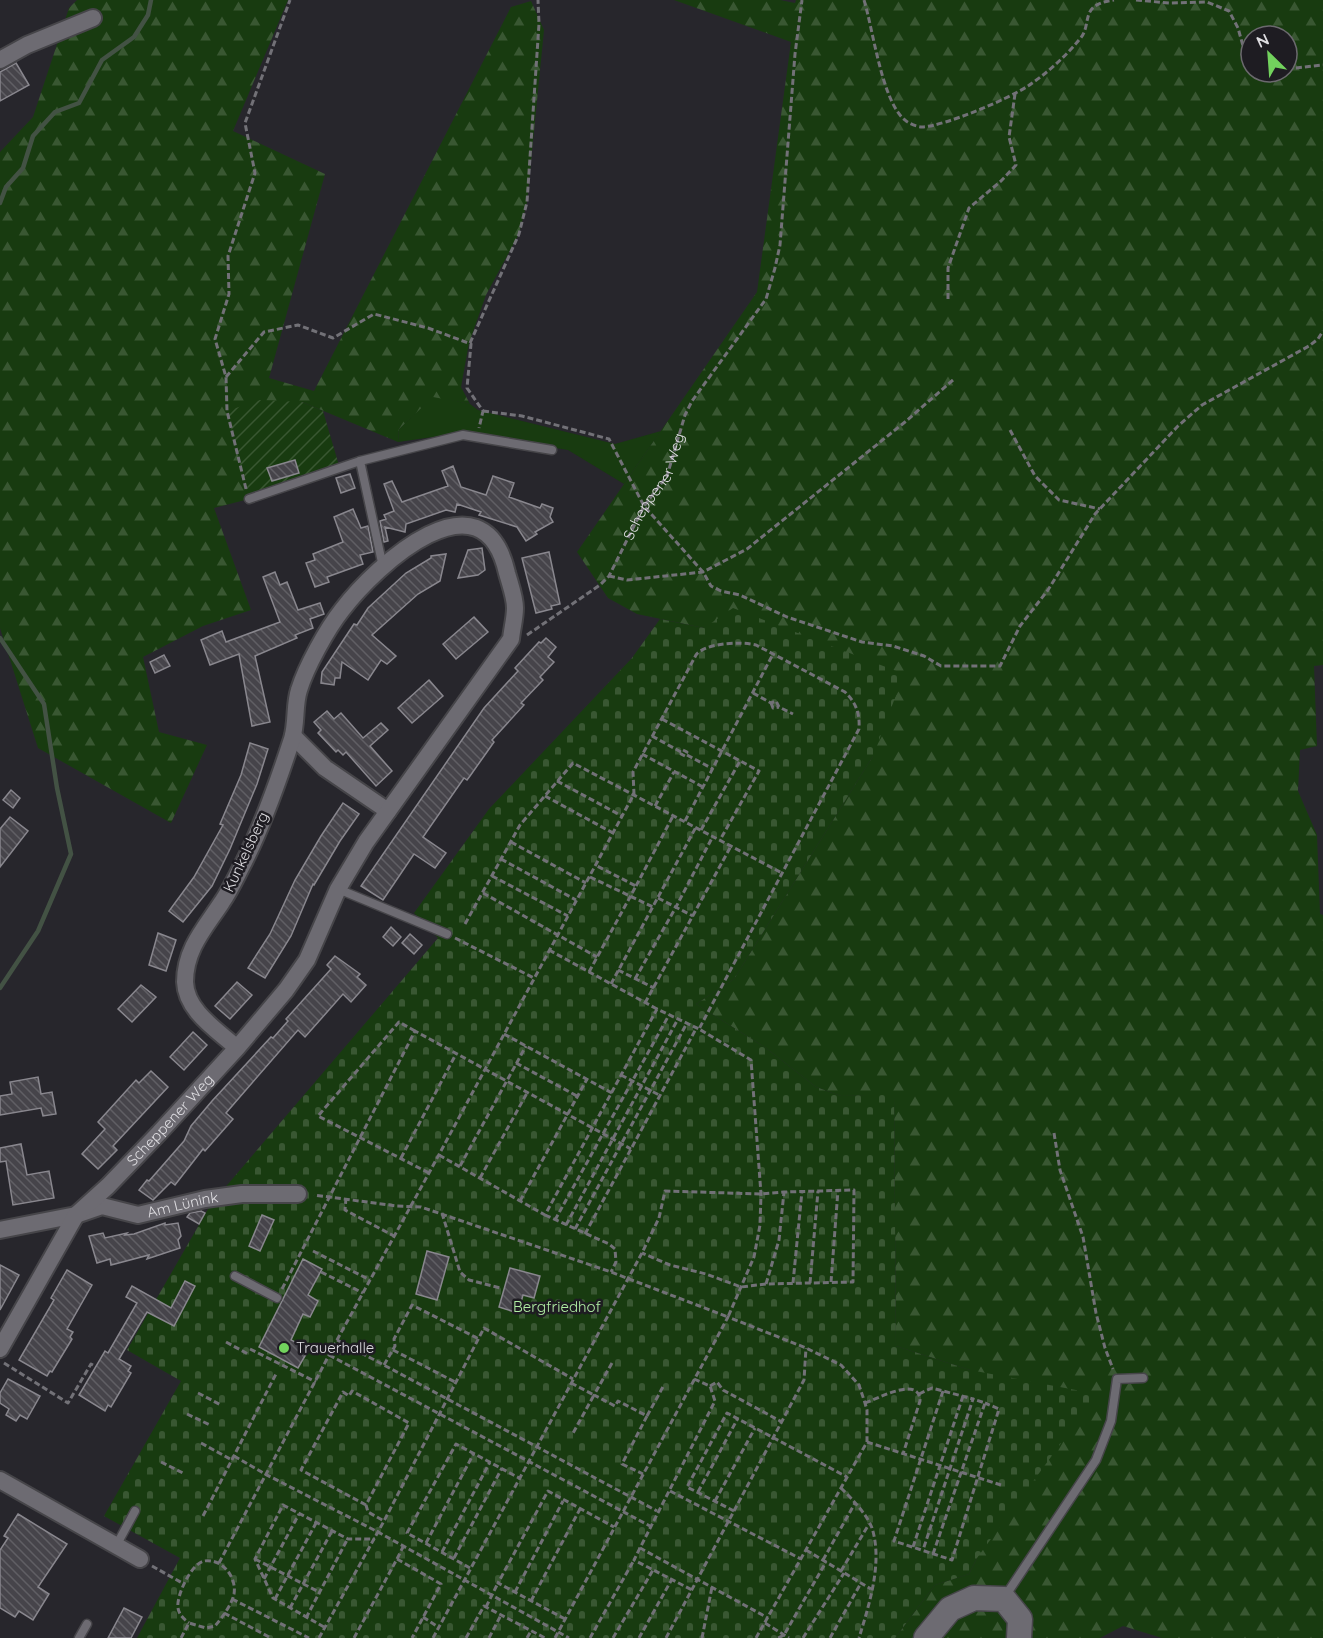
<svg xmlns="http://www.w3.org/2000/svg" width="1323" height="1638" font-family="Quicksand,sans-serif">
	<defs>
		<pattern id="forest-firs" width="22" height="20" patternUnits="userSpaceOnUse" patternTransform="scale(1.5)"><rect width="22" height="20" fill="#183b10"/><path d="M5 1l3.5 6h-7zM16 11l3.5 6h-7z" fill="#395732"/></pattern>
		<pattern id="cemetery-stones" width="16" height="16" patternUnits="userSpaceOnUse" patternTransform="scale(1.5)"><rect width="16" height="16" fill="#183b10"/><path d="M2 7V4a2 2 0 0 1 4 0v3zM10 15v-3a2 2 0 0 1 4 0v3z" fill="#395732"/></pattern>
		<pattern id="garden-furrows" width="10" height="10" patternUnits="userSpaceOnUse" patternTransform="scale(1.5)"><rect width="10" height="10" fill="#183b10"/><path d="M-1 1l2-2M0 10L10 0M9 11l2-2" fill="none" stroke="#395732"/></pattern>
		<pattern id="building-back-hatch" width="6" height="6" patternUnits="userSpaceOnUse" patternTransform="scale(1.5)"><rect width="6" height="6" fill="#46444a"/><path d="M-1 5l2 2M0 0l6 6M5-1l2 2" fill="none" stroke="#605f64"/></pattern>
	</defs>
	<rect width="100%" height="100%" fill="#27262c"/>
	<path fill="#183b10" d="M433 396 470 404 478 410 615 444 661 431 624 484 568 450 461 433 398 442 399 429Z"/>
	<g fill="url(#forest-firs)" fill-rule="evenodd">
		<path d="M77 0H288L233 131 325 174 269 378 314 391 511 7 531 1 544 30 527 202 519 234 486 295 469 343 461 387 470 404 433 397 399 429 398 442 302 402 249 499 214 508 251 610 203 626 143 657 159 732 207 745 171 823 38 748 0 628V152L33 117 69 8Z"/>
		<path d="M674 0H780L795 3 796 0H1323V665L1314 666 1317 746 1300 750 1298 791 1317 835 1320 914 1323 915V1638H1162L1123 1626 1100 1638H895L935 1585 969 1574 977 1558 970 1370 896 1346 894 1095 841 1096 816 1087 766 1048 696 1004 734 979 873 756 704 628 637 614 608 598 577 552 757 292 791 42ZM1251 36H1287V72H1251Z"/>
	</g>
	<path fill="url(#cemetery-stones)" d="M733 608 904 674 873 756 734 979 696 1004 766 1048 816 1087 841 1096 894 1094 896 1346 970 1370 1097 1394 977 1558 969 1574 935 1585 895 1638H137L180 1558 104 1516 181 1381 127 1350 211 1204 438 938 414 913 489 809 632 658 660 619 704 628Z"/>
	<path fill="url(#garden-furrows)" d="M260 400 302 402 323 411 340 469 249 499 227 411Z"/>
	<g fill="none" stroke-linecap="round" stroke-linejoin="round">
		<g stroke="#435244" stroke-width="4.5">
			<path d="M0 203 6 187 23 168 33 136 55 112 79 103 102 60 134 37 148 15 151 0"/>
			<path d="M0 638 44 704 57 788 71 854 38 931 0 988"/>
		</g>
	</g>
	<g fill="url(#building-back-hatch)" stroke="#89878e" stroke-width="1.5">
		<path d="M16 63 29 85 0 101V72Z"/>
		<path d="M295 460 299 473 272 481 267 468Z"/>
		<path d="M453 466 461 487 486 495 493 476 514 483 509 497 540 508 542 504 553 508 550 517 553 522 535 532 537 534 526 541 517 527 479 515 481 512 457 504 455 512 446 510 406 524 405 532 385 527 388 541 384 542 380 521 386 519 384 515 394 511 384 484 392 481 402 502 448 486 442 471Z"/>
		<path d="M350 474 355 488 341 493 336 478Z"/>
		<path d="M353 509 361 528 368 526 373 552 360 555 363 564 327 577 329 582 315 587 306 563 315 560 313 554 343 542 334 517Z"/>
		<path d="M482 548 485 570 478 575 458 578 468 550Z"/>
		<path d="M549 552 560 604 551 606 552 609 536 613 522 558Z"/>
		<path d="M446 554 440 581 418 594 372 635 396 656 387 664 381 660 368 680 342 662 340 678H335L334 685 321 683 322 672 354 624 357 625 368 608 406 573 431 558V556Z"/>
		<path d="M275 572 280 585 287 582 298 610 320 603 324 614 310 619 313 628 295 635 297 638 255 656 270 722 252 726 239 654 210 665 201 640 222 631 226 642 280 622 263 577Z"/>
		<path d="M474 617 488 632 456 659 443 644Z"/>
		<path d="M546 638 556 647 548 657 554 662 540 677 543 680 521 703 524 705 492 740 494 742 470 776 467 780 464 778 423 837 446 853 435 868 414 854 383 900 361 886 484 708 518 671 515 668 539 642 541 643Z"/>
		<path d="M164 655 170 666 155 673 150 662Z"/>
		<path d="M429 680 443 696 412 723 398 708Z"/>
		<path d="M327 711 334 719 341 713 363 738 381 723 388 730 370 746 392 771 376 786 346 752 343 755 338 750 336 752 318 733 321 730 314 722Z"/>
		<path d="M250 743 268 749 257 784 230 849 212 886 183 922 169 911 194 877 223 825 220 824 241 775Z"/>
		<path d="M11 790 20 798 13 808 3 800Z"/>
		<path d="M343 803 359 814 340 841 314 885 313 884 291 936 265 978 248 968 270 934 295 880 321 836Z"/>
		<path d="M10 817 28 831 0 867V829Z"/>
		<path d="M391 927 401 937 393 946 383 937Z"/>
		<path d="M158 933 176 940 166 971 149 965Z"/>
		<path d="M410 934 422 945 414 954 402 943Z"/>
		<path d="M335 956 360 974 357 977 366 985 351 1002 343 994 305 1037 298 1030 226 1113 233 1119 205 1151 203 1149 175 1185 171 1182 153 1200 139 1190 147 1180 149 1181 184 1141 191 1126 212 1101 271 1037 273 1038 288 1021 286 1019 331 969 327 965Z"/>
		<path d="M237 982 252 995 230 1019 215 1006Z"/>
		<path d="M141 985 156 997 132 1022 118 1009Z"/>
		<path d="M193 1032 207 1045 184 1070 170 1057Z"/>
		<path d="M151 1071 168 1087 113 1146 117 1150 98 1169 82 1154 105 1129 98 1122 136 1080 139 1083Z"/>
		<path d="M38 1077 41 1094 52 1092 56 1114 43 1116 41 1108 0 1115V1096L12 1094 10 1082Z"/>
		<path d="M21 1144 27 1175 49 1171 54 1198 13 1205 6 1161 0 1162V1148Z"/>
		<path d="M201 1211 205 1213 199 1224 187 1217 190 1213Z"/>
		<path d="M262 1215 274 1220 260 1251 249 1246Z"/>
		<path d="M165 1223V1225L178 1223 181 1236 178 1240 180 1248 147 1259 149 1255 111 1265 110 1259 97 1263 89 1236 103 1233 105 1238 127 1233 125 1235 134 1234Z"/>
		<path d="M427 1251 449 1257 437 1300 416 1294Z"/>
		<path d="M303 1259 322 1269 308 1295 318 1301 310 1317 303 1314 291 1340 309 1349 298 1368 259 1347Z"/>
		<path d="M0 1265 19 1275 0 1310Z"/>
		<path d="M510 1268 540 1276 534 1298 523 1295 518 1313 499 1307Z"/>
		<path d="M67 1270 92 1285 67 1329 73 1332 70 1337 72 1339 52 1372 50 1371 47 1376 19 1360 54 1300 51 1298Z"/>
		<path d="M185 1281 195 1286 174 1326 147 1312 119 1359 131 1366 128 1371 131 1373 111 1407 108 1405 105 1411 79 1395 105 1351 108 1353 137 1303 126 1297 132 1286 171 1308Z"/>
		<path d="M8 1379 40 1396 27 1419 20 1415 16 1421 6 1415 9 1409 0 1403V1393Z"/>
		<path d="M18 1514 67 1544 38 1587 49 1594 33 1620 19 1611 15 1617 0 1608V1550L8 1538 4 1536Z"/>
		<path d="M124 1608 142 1617 131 1638H108Z"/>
	</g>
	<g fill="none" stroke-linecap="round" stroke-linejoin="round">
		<g stroke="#464549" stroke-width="11">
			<g id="service">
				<path d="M249 499 360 461"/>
				<path d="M383 567 360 461 463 435 552 450"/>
				<path d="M338 889 447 934"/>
				<path d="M235 1276 277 1298"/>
				<path d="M116 1546 135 1511"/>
				<path d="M1004 1598 1096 1460 1111 1421 1117 1379 1143 1378"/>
				<path d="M79 1638 87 1624"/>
			</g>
		</g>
		<g stroke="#464549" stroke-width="20">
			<g id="minor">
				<path d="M0 60 27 45 93 18"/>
				<path d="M293 736 325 768 388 811"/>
				<path id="s2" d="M0 1230 76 1215 102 1206 138 1215 205 1199 242 1194H298"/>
				<path id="s3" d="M0 1349 76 1215 108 1186 159 1133 237 1048 286 990 307 960 338 889 366 842 511 639C512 629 515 618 515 608 515 597 510 584 507 573 483 467 376 565 342 610 327 629 306 667 299 690 294 705 297 723 292 739 279 779 263 824 244 862 237 875 231 889 222 902 205 928 185 949 185 982 186 1011 217 1030 237 1048"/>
				<path d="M0 1480 140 1559"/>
			</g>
		</g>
		<g stroke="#464549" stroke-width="27">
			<path id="secondary" d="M926 1638 950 1609 974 1598 1004 1599 1020 1619 1019 1638"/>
		</g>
		<g stroke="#727177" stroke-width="3" stroke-dasharray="6 3" stroke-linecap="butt">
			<path d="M864 0C873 29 882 102 905 120 908 123 917 127 922 127 945 126 1008 99 1028 86 1046 74 1065 57 1079 40 1094 24 1077 5 1114 0"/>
			<path d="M1136 0 1169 3 1207 2 1229 11 1238 28 1245 53 1251 59"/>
			<path d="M1287 69 1323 65"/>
			<path d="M948 299V268L969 208 1001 181 1016 165 1009 137 1015 94"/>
			<path d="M470 343 519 234 527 202 539 24 538 0"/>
			<path d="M226 377 264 332 298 325 333 338 374 314 428 328 471 344 467 388 483 411 479 428"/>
			<path d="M483 411 522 416 609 439 644 506 703 572 711 586 721 591 740 595 787 617 862 642 893 646 924 656 941 666H1000L1020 626 1048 590 1095 514 1178 426 1202 405 1309 346 1318 339 1323 331"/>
			<path d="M1010 430 1035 476 1059 500 1100 509"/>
			<path d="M246 489 227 411 226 377 215 339 229 294 228 256 255 173 245 123 290 0"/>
			<path d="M609 576 627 580 703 572 747 549 905 422 953 380"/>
			<path id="s1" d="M527 635 600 585 609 576 644 506 667 476 685 415 692 401 766 299 775 268 780 245 795 54 802 0"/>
			<path d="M753 693 771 703 776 701 779 707 793 714"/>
			<path d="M771 703 773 708 779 707"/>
			<path d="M662 719 759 771 720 840"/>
			<path d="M652 736 681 752"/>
			<path d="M683 750 687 752 685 756 681 754Z"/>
			<path d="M642 754 703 787"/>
			<path d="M687 755 713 769"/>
			<path d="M557 781 622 816"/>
			<path d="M545 796 613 833"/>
			<path d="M655 806 674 772"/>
			<path d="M685 821 773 654"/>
			<path d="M701 830 740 761"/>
			<path d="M511 842 586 883"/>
			<path d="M501 859 576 900"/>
			<path d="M492 876 568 916"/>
			<path d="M590 877 653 907"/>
			<path d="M636 886 673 816"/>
			<path d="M483 893 597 957"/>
			<path d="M658 898 693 916"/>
			<path d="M465 924 520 825 573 763 782 873"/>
			<path d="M455 938 534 978"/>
			<path d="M549 950 657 1009"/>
			<path d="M618 970 654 988"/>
			<path d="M589 972 636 886 595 865"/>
			<path d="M635 979 676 907 713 836"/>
			<path d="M611 984 696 827"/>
			<path d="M645 1003 731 846"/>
			<path d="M415 1031 399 1022 318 1116 429 1173"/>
			<path d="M504 1034 612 1093"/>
			<path d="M516 1063 577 1096"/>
			<path d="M621 1075 661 1096"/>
			<path d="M1054 1133 1060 1170 1083 1237 1096 1313 1105 1348 1113 1369"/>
			<path d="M439 1155 545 1215 657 1009 699 1029"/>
			<path d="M401 1158 456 1054"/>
			<path d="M460 1166 526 1046"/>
			<path d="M480 1178 527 1093"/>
			<path d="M346 1198 345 1210 394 1236"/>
			<path d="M520 1201 587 1079"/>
			<path d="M442 1213 460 1272 469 1280 500 1288"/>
			<path d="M545 1215 609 1244 615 1249 616 1262 611 1272"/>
			<path d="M555 1220 669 1015"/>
			<path d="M566 1225 678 1019"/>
			<path d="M575 1229 687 1023"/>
			<path d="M585 1234 697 1027"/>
			<path d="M313 1251 370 1280"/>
			<path d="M321 1272 363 1293"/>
			<path d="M831 1282 838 1190"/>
			<path d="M793 1283 802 1191"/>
			<path d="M810 1283 818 1191"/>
			<path d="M766 1284 779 1240 784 1192"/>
			<path d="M282 1289 415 1031 631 1149"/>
			<path d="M337 1340 657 1511"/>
			<path d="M226 1342 248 1354"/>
			<path d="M250 1349 316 1382"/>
			<path d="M393 1350 457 1383"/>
			<path d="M329 1355 650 1526"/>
			<path d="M4 1363 68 1403 91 1364 95 1366"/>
			<path d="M612 1363 594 1395 615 1406 618 1401 647 1416 622 1464 643 1474"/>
			<path d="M384 1365 395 1346 394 1339 412 1305 479 1339"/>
			<path d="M694 1379 710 1386 715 1401 640 1548 768 1618"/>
			<path d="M571 1383 594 1395 572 1435"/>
			<path d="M710 1386 717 1382 723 1390 782 1422"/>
			<path d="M943 1391 894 1541 952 1560 999 1409 985 1403"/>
			<path d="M198 1393 221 1405"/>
			<path d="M919 1394 932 1388 973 1399 923 1550"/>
			<path d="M865 1403C877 1399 920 1375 920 1401L903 1454"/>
			<path d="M187 1414 210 1425"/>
			<path d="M647 1416 664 1385"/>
			<path d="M867 1442 1001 1485"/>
			<path d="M201 1443 232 1460"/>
			<path d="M234 1456 265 1474 378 1532 569 1638"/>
			<path d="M161 1462 185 1474"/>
			<path d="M841 1488C852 1499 866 1513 872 1528 883 1563 869 1605 859 1638"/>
			<path d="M670 1491 801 1559"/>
			<path d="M698 1492 738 1418"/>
			<path d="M715 1501 755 1428"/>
			<path d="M366 1505 301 1470 343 1392 349 1396 352 1391 409 1423 366 1505 368 1512 384 1521"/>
			<path d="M734 1511 687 1487 727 1413 847 1477"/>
			<path d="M203 1516 277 1372"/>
			<path d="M426 1543 474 1453"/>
			<path d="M913 1547 963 1396"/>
			<path d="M640 1548 634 1560 692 1590"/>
			<path d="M806 1550 871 1589"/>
			<path d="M442 1552 490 1462"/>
			<path d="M933 1554 985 1403 973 1399"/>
			<path d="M454 1558 502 1468"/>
			<path d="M255 1559 319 1592"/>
			<path d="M397 1559 403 1547"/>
			<path d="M823 1560 855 1503"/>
			<path d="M219 1563 337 1340 429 1173 634 794 633 772 696 655C705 643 741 641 756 645L845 692C856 703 860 713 859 729L699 1029 751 1060 761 1194 760 1225 754 1257 728 1317 611 1272 421 1207 397 1206 314 1195"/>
			<path d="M152 1566 184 1584"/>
			<path d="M470 1568 407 1533 456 1444 521 1479"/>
			<path d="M841 1571 869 1524"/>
			<path d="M264 1579 299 1514"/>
			<path d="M515 1592 563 1501"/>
			<path d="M232 1599 309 1638"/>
			<path d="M275 1599 316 1523"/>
			<path d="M531 1601 580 1509"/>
			<path d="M486 1607 498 1583"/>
			<path d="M290 1608 332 1531"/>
			<path d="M224 1613 271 1638"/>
			<path d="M423 1617 438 1627"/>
			<path d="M306 1618 347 1540"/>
			<path d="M565 1619 498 1583 548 1491 614 1527"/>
			<path d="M765 1623 789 1638"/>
			<path d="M324 1627 273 1598 255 1559 283 1505 348 1539H375"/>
			<path d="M181 1638 189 1623 206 1628 215 1626C222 1618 232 1604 234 1594 237 1577 222 1558 204 1561 191 1564 176 1596 178 1608 179 1615 184 1619 189 1623"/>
			<path d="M319 1638 384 1521 484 1328 573 1379"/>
			<path d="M354 1638 397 1559 441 1584 412 1638"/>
			<path d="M433 1638 642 1253 659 1218 665 1191 761 1194 784 1192 854 1190 853 1282 766 1284 741 1287 706 1274 670 1265 642 1253"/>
			<path d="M466 1638 484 1606 545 1638"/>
			<path d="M489 1638 501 1615"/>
			<path d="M527 1638 531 1631"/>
			<path d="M555 1638 728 1317 806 1348 841 1365 859 1385 865 1403 867 1410V1442L756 1638"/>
			<path d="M590 1638 634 1560"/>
			<path d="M613 1638 653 1570"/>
			<path d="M639 1638 672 1579"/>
			<path d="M666 1638 804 1380 806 1348"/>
			<path d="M702 1638 712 1587"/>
			<path d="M778 1638 784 1635 826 1562"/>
			<path d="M803 1638 844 1573"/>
			<path d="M830 1638 861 1583"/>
		</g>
		<use href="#service" stroke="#6d6b72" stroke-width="8"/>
		<use href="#minor" stroke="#6d6b72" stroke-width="16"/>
		<use href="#secondary" stroke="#6d6b72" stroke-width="24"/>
	</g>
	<circle fill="#72d25d" stroke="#1e1c22" stroke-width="2" cx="284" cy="1348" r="6"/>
	<g text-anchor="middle" stroke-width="5" stroke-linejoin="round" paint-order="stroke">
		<g font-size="15" fill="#dedde1" stroke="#1e1c22">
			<text dy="5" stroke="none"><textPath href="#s1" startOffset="202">Scheppener Weg</textPath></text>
			<text transform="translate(246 852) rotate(-65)" y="5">Kunkelsberg</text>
			<text dy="5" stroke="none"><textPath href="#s3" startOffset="288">Scheppener Weg</textPath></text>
			<text dy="5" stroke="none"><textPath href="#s2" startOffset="188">Am Lünink</textPath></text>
		</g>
		<g font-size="15" fill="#b2f0a5" stroke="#1e1c22">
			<text x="557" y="1312">Bergfriedhof</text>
		</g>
		<g font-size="15" fill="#dedde1" stroke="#1e1c22" text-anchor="start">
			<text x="296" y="1353">Trauerhalle</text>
		</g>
	</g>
	<g transform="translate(1269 54) rotate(335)"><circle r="28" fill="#1e1c22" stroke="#6b696e" stroke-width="1.5"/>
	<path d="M0-4.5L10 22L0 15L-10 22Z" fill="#72d25d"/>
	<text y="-9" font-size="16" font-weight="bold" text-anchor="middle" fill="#dedde1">N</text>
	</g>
</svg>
